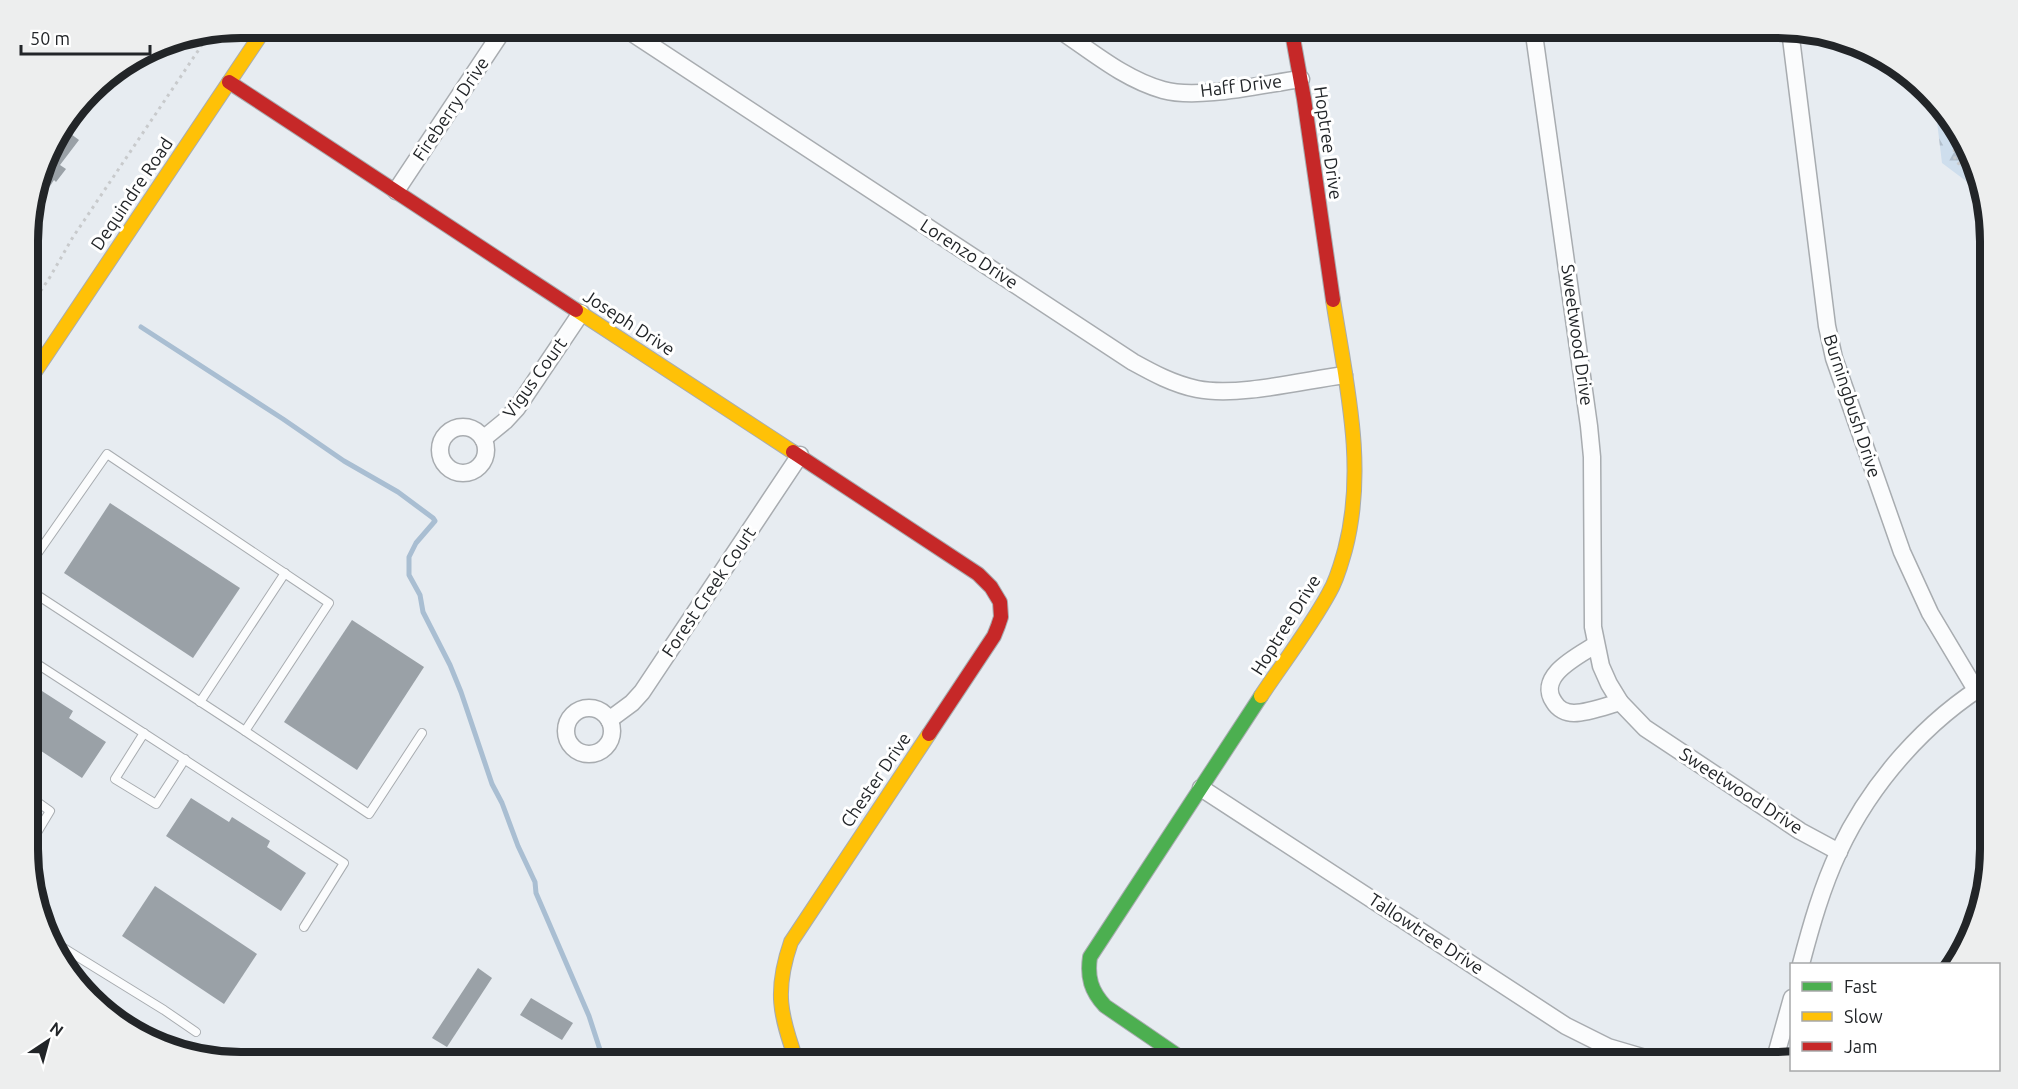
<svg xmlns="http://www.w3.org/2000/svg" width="2018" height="1089" font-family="Ubuntu,sans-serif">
	<defs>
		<pattern id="forest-firs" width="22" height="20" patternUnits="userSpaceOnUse" patternTransform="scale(1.5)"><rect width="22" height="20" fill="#cedeed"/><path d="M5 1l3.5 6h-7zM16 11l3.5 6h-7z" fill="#b1becb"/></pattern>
	</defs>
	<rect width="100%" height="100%" fill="#e7ecf1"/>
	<path fill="url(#forest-firs)" d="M1935 105 1955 122 1982 193 1942 163Z"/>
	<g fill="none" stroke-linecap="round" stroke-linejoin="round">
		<path stroke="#a9bed2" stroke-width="5" d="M141 327 283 419 344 461 398 492 433 518 435 521 416 543 409 557V575L420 595 423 612 450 665 461 692 492 784 502 803 518 846 535 882 536 893 589 1016 604 1062"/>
	</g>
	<g fill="#9aa1a7">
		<path d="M63 128 79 140 60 165 66 169 56 182 54 180 35 209 32 208 49 146Z"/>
		<path d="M110 503 240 588 193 658 64 573Z"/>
		<path d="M352 620 424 667 357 770 284 722Z"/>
		<path d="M28 682 73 711 69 718 106 742 82 778 29 743Z"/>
		<path d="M191 798 229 822 232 817 270 841 267 847 306 873 281 911 166 836Z"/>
		<path d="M155 886 257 954 224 1004 122 936Z"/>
		<path d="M478 968 492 978 447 1047 432 1038Z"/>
		<path d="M531 998 573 1023 562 1040 520 1015Z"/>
	</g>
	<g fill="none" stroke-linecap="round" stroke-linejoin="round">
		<g stroke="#a8acb0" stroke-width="10">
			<g id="lane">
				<path d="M28 567 107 454 329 603 245 731 28 589"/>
				<path d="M28 658 344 863 304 927"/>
				<path d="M200 702 285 573"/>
				<path d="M245 731 369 814 422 733"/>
				<path d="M144 733 115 779 156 804 185 759"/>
				<path d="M29 796 50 811 29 846"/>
				<path d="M57 944 164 1010 196 1032"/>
			</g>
		</g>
		<g stroke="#a8acb0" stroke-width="19">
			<g id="street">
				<path d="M623 27 1133 362C1153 373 1173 384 1197 389 1238 397 1301 381 1344 375"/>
				<path d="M1055 27C1089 49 1123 79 1163 90 1199 100 1263 84 1301 79"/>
				<path d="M1533 27 1589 426 1592 457 1593 627 1601 666 1609 684 1620 702 1645 728 1800 831 1839 852"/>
				<path d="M1790 30 1827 326 1834 358 1902 552 1930 613 1976 690"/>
				<path d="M396 191 505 27"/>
				<circle cx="463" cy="450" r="23"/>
				<path d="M483 439 505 421 517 408 581 313"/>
				<path d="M1595 645C1578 656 1536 676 1554 702 1558 709 1566 713 1574 713 1588 713 1606 706 1620 702"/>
				<circle cx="589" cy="731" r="23"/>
				<path d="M609 720 632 703 642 692 800 455"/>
				<path d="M1201 788 1566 1026 1608 1047 1659 1062"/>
				<path d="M1801 964C1811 926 1822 887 1839 851 1871 783 1926 720 1991 681"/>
				<path d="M1774 1062 1792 998"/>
			</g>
		</g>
		<g stroke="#a8acb0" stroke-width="16">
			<path id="fast" d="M1187 1062 1105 1006C1091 991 1087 977 1090 957L1261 696"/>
		</g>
		<g stroke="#a8acb0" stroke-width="16">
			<g id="slow">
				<path d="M576 310 793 452"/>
				<path d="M28 382 266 27"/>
				<path d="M1261 696C1283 663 1310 628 1329 593 1337 580 1341 564 1345 550 1367 467 1346 383 1333 300"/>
				<path d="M797 1062C780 1015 774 991 791 942L929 734"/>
			</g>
		</g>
		<g stroke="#a8acb0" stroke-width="16">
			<g id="jam">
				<path d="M1291 27 1304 99 1333 300"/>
				<path d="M229 82 576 310"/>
				<path d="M793 452 978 574 991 587 1000 602 1001 617 998 626 994 636 929 734"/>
			</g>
		</g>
		<g stroke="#c8cacc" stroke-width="3" stroke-dasharray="3 4.5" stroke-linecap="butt">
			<path d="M1952 119 1955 161 1975 175"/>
			<path d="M28 310 50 277 73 237 210 33"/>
		</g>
		<use href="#lane" stroke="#fbfcfd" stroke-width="8"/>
		<use href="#street" stroke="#fbfcfd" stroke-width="16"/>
		<use href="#fast" stroke="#4caf50" stroke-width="14"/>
		<use href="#slow" stroke="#ffc107" stroke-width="14"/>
		<use href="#jam" stroke="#c62828" stroke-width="14"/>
	</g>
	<g text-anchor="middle" stroke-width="6" stroke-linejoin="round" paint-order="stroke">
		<g font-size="18" fill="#222528" stroke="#fff">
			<text transform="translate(1241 86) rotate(-7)" y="6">Haff Drive</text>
			<text transform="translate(451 109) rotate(-56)" y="6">Fireberry Drive</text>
			<text transform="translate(1328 143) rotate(82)" y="6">Hoptree Drive</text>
			<text transform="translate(132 194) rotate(-56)" y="6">Dequindre Road</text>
			<text transform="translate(969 254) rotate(33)" y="6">Lorenzo Drive</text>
			<text transform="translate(629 323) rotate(33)" y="6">Joseph Drive</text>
			<text transform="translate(1577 335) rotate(82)" y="6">Sweetwood Drive</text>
			<text transform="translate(535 378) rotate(-54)" y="6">Vigus Court</text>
			<text transform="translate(1852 406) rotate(72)" y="6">Burningbush Drive</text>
			<text transform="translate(709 592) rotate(-56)" y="6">Forest Creek Court</text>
			<text transform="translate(1286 625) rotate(-58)" y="6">Hoptree Drive</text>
			<text transform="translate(876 780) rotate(-56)" y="6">Chester Drive</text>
			<text transform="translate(1741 791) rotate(33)" y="6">Sweetwood Drive</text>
			<text transform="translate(1426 934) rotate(33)" y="6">Tallowtree Drive</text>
		</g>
	</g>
	<path d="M0 0H2018V1089H0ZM241 38H1777A203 203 0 0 1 1980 241V849A203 203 0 0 1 1777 1052H241A203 203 0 0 1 38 849V241A203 203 0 0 1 241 38Z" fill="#edeeee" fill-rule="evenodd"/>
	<path fill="none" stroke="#222528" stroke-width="8" d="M241 38H1777A203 203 0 0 1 1980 241V849A203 203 0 0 1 1777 1052H241A203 203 0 0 1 38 849V241A203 203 0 0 1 241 38Z"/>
	<rect x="1790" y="963" width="210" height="108" fill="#ffffff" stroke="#a7a8a9" stroke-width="1.5"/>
	<rect x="1802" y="982" width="30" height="9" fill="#4caf50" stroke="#a7a8a9" stroke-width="1.5"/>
	<text x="1844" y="993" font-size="18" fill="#222528">Fast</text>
	<rect x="1802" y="1012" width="30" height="9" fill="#ffc107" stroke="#a7a8a9" stroke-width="1.5"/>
	<text x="1844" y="1023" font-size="18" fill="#222528">Slow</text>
	<rect x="1802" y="1042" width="30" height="9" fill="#c62828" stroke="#a7a8a9" stroke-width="1.5"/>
	<text x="1844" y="1053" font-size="18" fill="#222528">Jam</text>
	<g transform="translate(48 1041) rotate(36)" stroke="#ffffff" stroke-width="4.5" paint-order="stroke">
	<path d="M0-4.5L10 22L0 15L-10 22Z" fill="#222528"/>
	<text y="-9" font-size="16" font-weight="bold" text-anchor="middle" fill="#222528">N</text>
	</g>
	<path d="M21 45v9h129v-9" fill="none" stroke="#222528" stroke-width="3"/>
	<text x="30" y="45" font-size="18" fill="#222528" stroke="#ffffff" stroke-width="4.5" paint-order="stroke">50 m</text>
</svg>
